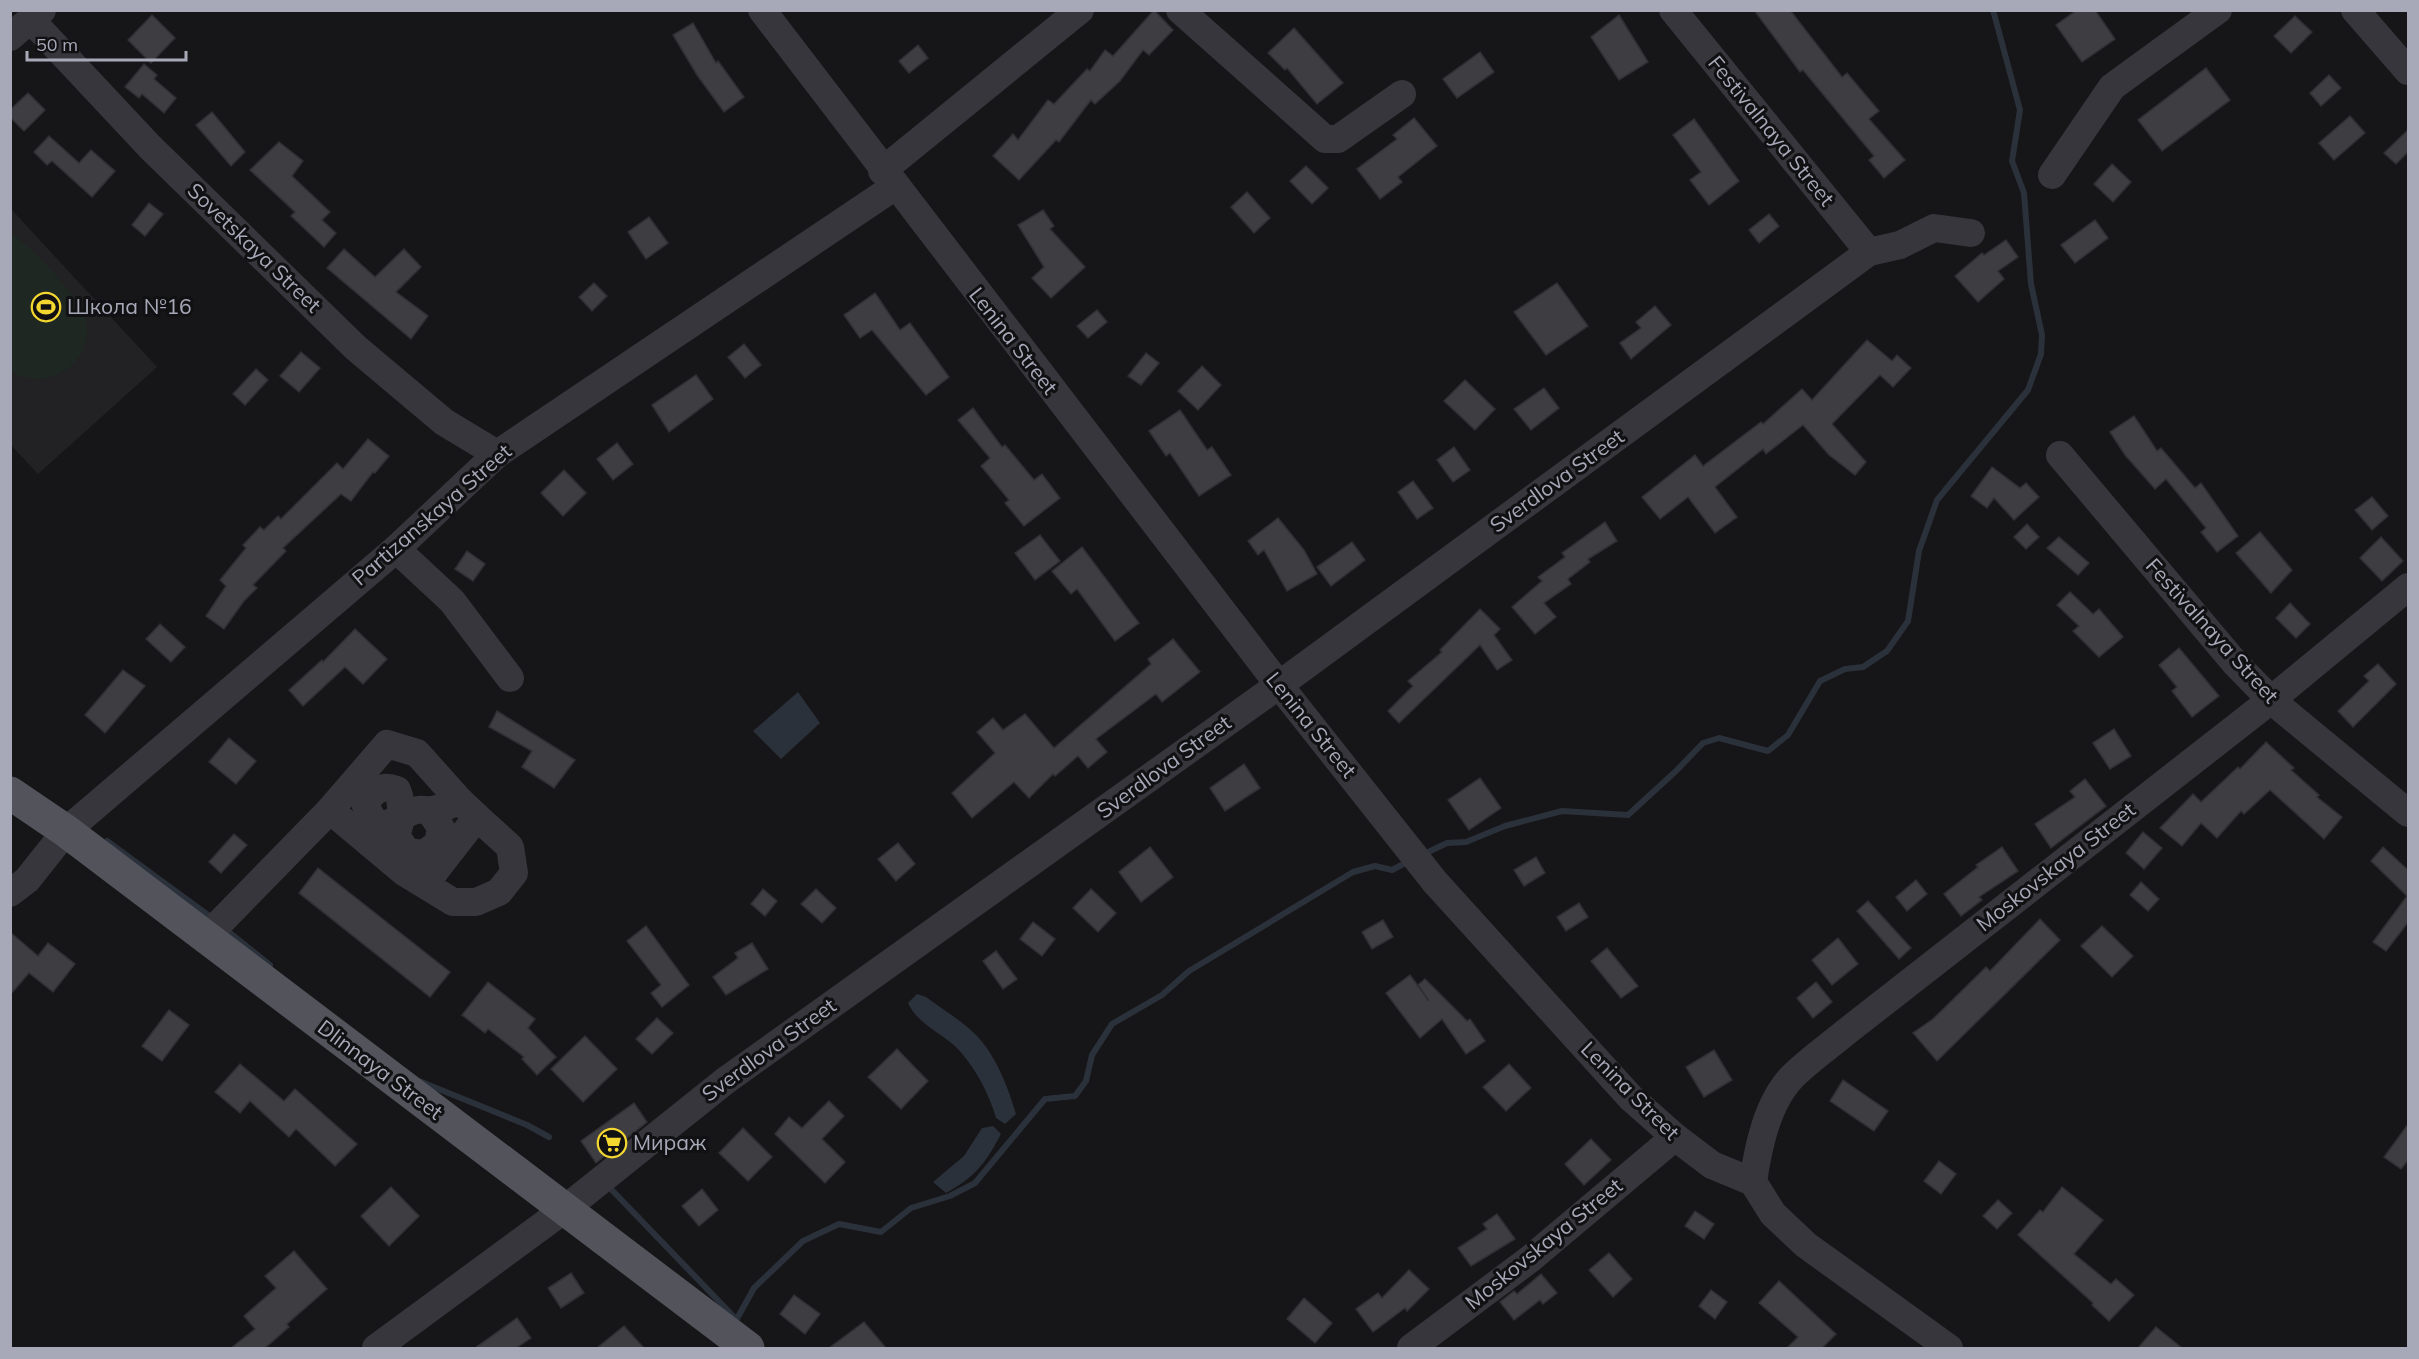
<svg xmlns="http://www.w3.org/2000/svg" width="2419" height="1359" font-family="Mulish,sans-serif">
	<rect width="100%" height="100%" fill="#161517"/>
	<path fill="#222124" d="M11 209 157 367 38 474 11 445Z"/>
	<path fill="#1f2722" d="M11 233C29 244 82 299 86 320 95 364 47 393 11 372Z"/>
	<g fill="#2b313b">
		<path d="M798 692 820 723 781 759 753 731Z"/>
		<path d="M917 994 926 997C942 1009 961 1020 975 1034 996 1055 1008 1087 1016 1114L1005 1124 996 1118C989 1093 974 1065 955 1046 938 1031 918 1024 908 1003Z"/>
		<path d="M993 1126 1001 1134C985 1164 975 1177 946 1193L933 1182 964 1156 982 1128Z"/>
	</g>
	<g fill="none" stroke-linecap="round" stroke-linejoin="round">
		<g stroke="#2b313b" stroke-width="6">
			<path d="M107 841 212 918"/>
			<path d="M1424 854 1447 843 1466 842 1505 826 1562 811 1628 815 1676 771 1703 743 1719 738 1768 751 1788 735 1820 681 1845 669 1863 667 1887 651 1908 621 1919 551 1937 500 2028 390 2041 354 2042 335 2031 284 2024 193 2012 161 2020 110 1993 10"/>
			<path d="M224 928 270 965"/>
			<path d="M419 1081 527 1125 549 1137"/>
			<path d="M610 1188 736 1319"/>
			<path d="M734 1324 754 1288 803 1241 839 1224 881 1232 911 1208 950 1196 975 1183 1045 1099 1075 1096 1086 1081 1092 1055 1112 1024 1162 995 1189 971 1353 872 1375 866 1392 870 1409 861"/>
		</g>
	</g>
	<g fill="#3d3d42" stroke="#302f33" stroke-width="1.5">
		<path d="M1154 10 1173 30 1149 55 1143 50 1120 81 1095 104 1091 100 1059 142 1056 140 1019 180 993 156 1013 134 1018 140 1048 100 1054 104 1087 69 1090 71 1105 50 1113 56Z"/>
		<path d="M1754 10H1790L1842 77 1847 73 1879 111 1869 119 1905 160 1884 178 1869 160 1874 156 1803 70 1800 72Z"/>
		<path d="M2077 10H2095L2115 39 2082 62 2056 25Z"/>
		<path d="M152 15 175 38 151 63 128 40Z"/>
		<path d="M1619 15 1648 62 1619 80 1591 37Z"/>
		<path d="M2295 16 2312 32 2291 53 2274 36Z"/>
		<path d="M693 23 716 63 718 61 744 97 724 112 697 75 673 35Z"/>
		<path d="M1294 28 1343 83 1317 104 1287 68 1285 70 1268 53Z"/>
		<path d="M918 45 928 58 909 73 899 61Z"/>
		<path d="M1480 52 1494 72 1457 98 1443 79Z"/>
		<path d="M144 64 157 75 154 79 176 98 164 113 142 94 139 98 125 87Z"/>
		<path d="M2206 68 2230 100 2162 151 2138 120Z"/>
		<path d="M2329 75 2341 88 2321 106 2310 93Z"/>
		<path d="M28 93 45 110 24 131 10 117V110Z"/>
		<path d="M212 112 245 152 231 166 196 125Z"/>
		<path d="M2350 116 2365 133 2334 160 2319 143Z"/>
		<path d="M1414 118 1437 146 1398 177 1402 182 1380 199 1357 169 1397 139 1393 135Z"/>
		<path d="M1694 119 1739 181 1709 205 1690 180 1701 172 1673 135Z"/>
		<path d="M2409 129V151L2396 164 2384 153Z"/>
		<path d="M49 136 79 163 91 150 115 171 92 197 52 161 47 165 34 152Z"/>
		<path d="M279 142 303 161 292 176 330 212 322 220 336 233 324 247 291 216 295 212 250 170Z"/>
		<path d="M2112 164 2131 182 2113 202 2094 184Z"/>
		<path d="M1306 166 1328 188 1312 204 1290 181Z"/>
		<path d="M1247 192 1270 218 1254 233 1231 207Z"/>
		<path d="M149 203 163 214 145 236 132 225Z"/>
		<path d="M1043 210 1054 226 1050 229 1085 267 1051 298 1032 278 1044 267 1018 225Z"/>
		<path d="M1769 214 1779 226 1759 243 1749 230Z"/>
		<path d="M649 217 668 243 646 259 628 232Z"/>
		<path d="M2095 220 2108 238 2075 263 2061 245Z"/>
		<path d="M2006 240 2018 257 1998 271 2004 279 1978 302 1955 276 1982 253 1984 255Z"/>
		<path d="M344 249 375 277 404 249 421 267 396 292 428 316 411 339 327 268Z"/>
		<path d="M594 283 607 296 592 311 579 297Z"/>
		<path d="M1557 283 1588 326 1546 355 1514 312Z"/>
		<path d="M875 293 900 330 910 323 949 377 926 395 872 330 860 338 844 315Z"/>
		<path d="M1655 306 1671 325 1631 359 1620 343 1641 328 1636 322Z"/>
		<path d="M1097 310 1107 322 1088 338 1077 326Z"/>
		<path d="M1867 340 1892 361 1897 355 1911 368 1893 387 1880 375 1832 424 1866 462 1855 475 1829 455 1803 425 1766 454 1763 449 1715 487 1737 517 1715 533 1688 497 1660 519 1642 497 1695 455 1703 466 1761 422 1763 424 1802 389 1812 400Z"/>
		<path d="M744 344 761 365 745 378 728 357Z"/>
		<path d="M301 352 320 368 299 392 280 376Z"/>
		<path d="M1146 353 1159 363 1141 385 1128 376Z"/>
		<path d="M1202 366 1221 385 1198 410 1178 391Z"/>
		<path d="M256 369 268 380 245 405 233 394Z"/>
		<path d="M696 375 713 399 669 432 652 405Z"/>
		<path d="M1465 380 1495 409 1475 430 1444 401Z"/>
		<path d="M1544 388 1559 408 1531 430 1514 409Z"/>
		<path d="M973 408 1002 447 1005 445 1034 480 1042 474 1060 498 1024 526 1005 503 1009 500 981 466 990 458 958 420Z"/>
		<path d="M1180 410 1207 450 1212 447 1231 475 1199 496 1170 453 1166 456 1149 431Z"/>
		<path d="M2134 416 2157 451 2161 448 2195 488 2201 483 2238 536 2217 552 2201 532 2206 528 2166 479 2155 489 2125 455 2110 432Z"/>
		<path d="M368 439 389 456 375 473 373 472 351 501 341 494 283 548 286 551 253 585 257 588 244 601 224 629 206 616 226 586 220 580 246 548 243 545 260 527 264 530 278 516 281 519 337 463 343 469Z"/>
		<path d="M617 443 633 464 613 480 597 459Z"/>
		<path d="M1454 447 1470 470 1453 482 1437 460Z"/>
		<path d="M1992 467 2020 488 2026 483 2039 497 2014 520 1994 498 1987 508 1971 496Z"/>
		<path d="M564 470 586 493 563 516 541 493Z"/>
		<path d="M1413 481 1433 508 1417 519 1398 492Z"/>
		<path d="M2372 497 2388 516 2372 530 2355 510Z"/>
		<path d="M1278 518 1304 550 1317 574 1287 591 1264 550 1258 555 1248 541Z"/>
		<path d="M1605 522 1617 541 1588 559 1590 562 1568 579 1571 584 1544 603 1556 617 1535 634 1512 607 1542 581 1538 577 1565 557 1562 553Z"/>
		<path d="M2027 524 2039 537 2026 549 2014 537Z"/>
		<path d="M2260 532 2292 570 2271 593 2236 553Z"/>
		<path d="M1040 535 1060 561 1035 580 1015 553Z"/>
		<path d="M2059 537 2089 563 2078 575 2047 548Z"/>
		<path d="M2381 537 2403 561 2382 581 2360 558Z"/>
		<path d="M1352 542 1365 560 1331 586 1317 567Z"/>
		<path d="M1082 547 1139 623 1115 641 1077 589 1071 594 1052 571Z"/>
		<path d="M467 551 485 564 473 581 455 569Z"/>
		<path d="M2070 592 2093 614 2099 609 2123 637 2099 657 2073 631 2079 626 2057 605Z"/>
		<path d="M2290 603 2310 624 2296 638 2276 618Z"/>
		<path d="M1480 609 1500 629 1494 635 1512 660 1497 670 1480 645 1399 723 1388 711 1413 686 1408 681 1442 652 1440 650Z"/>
		<path d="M160 624 185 647 171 662 146 639Z"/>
		<path d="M355 629 387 659 363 684 345 667 303 706 289 690 322 660 323 662Z"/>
		<path d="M1173 639 1200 672 1162 702 1156 694 1096 739 1107 752 1088 768 1078 756 1055 776 1053 774 1029 798 1014 782 972 818 952 793 995 753 977 732 993 718 1003 730 1025 714 1054 748 1151 664 1148 659Z"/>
		<path d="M2179 648 2219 696 2192 717 2172 691 2177 687 2159 665Z"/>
		<path d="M2378 664 2396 684 2353 727 2338 711 2369 681 2364 676Z"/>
		<path d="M123 670 145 686 105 733 85 715Z"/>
		<path d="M497 711 575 760 554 788 522 767 532 751 489 727Z"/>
		<path d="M2114 729 2131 756 2110 769 2093 743Z"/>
		<path d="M229 738 256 761 236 784 209 762Z"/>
		<path d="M2266 742 2294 768 2291 770 2319 795 2317 797 2342 817 2324 839 2270 790 2244 814 2241 811 2217 838 2201 823 2182 846 2160 828 2193 794 2201 802 2238 767 2240 769Z"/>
		<path d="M1244 764 1260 788 1225 811 1210 788Z"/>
		<path d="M1480 778 1501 808 1469 830 1448 800Z"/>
		<path d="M2085 779 2106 806 2051 848 2035 824 2075 797 2070 791Z"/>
		<path d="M2143 832 2162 848 2144 869 2126 853Z"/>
		<path d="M234 834 247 845 221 873 209 862Z"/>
		<path d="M898 843 915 864 896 881 878 859Z"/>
		<path d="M1150 847 1173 877 1141 902 1119 872Z"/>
		<path d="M2002 847 2018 871 1979 897 1982 900 1961 916 1944 894 1978 867 1976 865Z"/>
		<path d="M2383 847 2409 871V921L2386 951 2373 942 2407 896 2371 861Z"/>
		<path d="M1536 857 1545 873 1524 886 1514 870Z"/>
		<path d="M318 868 450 972 430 997 299 893Z"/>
		<path d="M1916 880 1927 894 1907 911 1896 897Z"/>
		<path d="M2141 882 2159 899 2148 911 2130 895Z"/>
		<path d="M763 889 777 901 765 916 751 904Z"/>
		<path d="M816 889 836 908 822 923 801 904Z"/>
		<path d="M1091 889 1116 913 1098 932 1073 908Z"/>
		<path d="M1868 901 1911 948 1899 959 1857 911Z"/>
		<path d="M1579 903 1588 917 1566 931 1557 917Z"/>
		<path d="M2040 919 2060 940 1937 1061 1913 1033 1933 1019 1986 967 1990 971Z"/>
		<path d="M1383 920 1393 937 1372 949 1362 932Z"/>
		<path d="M1033 922 1055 939 1042 956 1020 939Z"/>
		<path d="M646 926 689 985 662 1007 651 993 661 985 627 941Z"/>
		<path d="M2102 926 2133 956 2112 977 2081 946Z"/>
		<path d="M10 932 38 956 48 943 75 964 53 992 29 973 10 995Z"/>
		<path d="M1838 938 1858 964 1832 985 1812 960Z"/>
		<path d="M752 943 768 969 726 995 713 977 738 958 735 953Z"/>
		<path d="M1607 948 1638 986 1621 998 1591 961Z"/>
		<path d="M996 951 1017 979 1003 989 983 961Z"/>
		<path d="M1410 975 1429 1001 1418 985 1425 979 1467 1021 1470 1019 1485 1041 1466 1054 1442 1019 1420 1038 1386 993Z"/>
		<path d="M488 982 535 1019 528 1028 556 1057 537 1075 522 1059 524 1057 488 1029 485 1033 462 1015Z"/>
		<path d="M1816 982 1832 1002 1813 1018 1797 998Z"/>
		<path d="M169 1010 189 1025 162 1061 142 1046Z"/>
		<path d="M657 1018 673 1033 652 1054 636 1039Z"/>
		<path d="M585 1036 617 1069 583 1102 551 1069Z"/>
		<path d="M897 1049 928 1081 901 1109 868 1077Z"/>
		<path d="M1714 1050 1732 1080 1704 1097 1686 1067Z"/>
		<path d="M240 1064 284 1101 295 1089 357 1144 335 1166 296 1129 289 1137 250 1101 240 1113 215 1092Z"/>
		<path d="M1509 1064 1531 1088 1506 1111 1483 1087Z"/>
		<path d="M1843 1080 1888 1111 1874 1131 1830 1101Z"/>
		<path d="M829 1101 844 1116 822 1139 845 1162 825 1183 775 1134 789 1117 802 1128Z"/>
		<path d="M634 1103 647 1122 596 1163 581 1141Z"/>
		<path d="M2409 1123V1159L2401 1169 2384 1157Z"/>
		<path d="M743 1128 772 1157 748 1181 719 1153Z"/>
		<path d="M1591 1139 1611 1160 1584 1185 1565 1164Z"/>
		<path d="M1939 1161 1956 1174 1941 1194 1924 1181Z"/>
		<path d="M391 1187 419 1216 389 1246 361 1216Z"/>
		<path d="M2062 1187 2103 1220 2074 1254 2111 1284 2116 1279 2134 1295 2109 1321 2092 1305 2093 1303 2018 1235 2040 1210 2043 1212Z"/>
		<path d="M702 1189 718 1210 699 1226 682 1206Z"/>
		<path d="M1998 1200 2012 1213 1997 1229 1983 1216Z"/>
		<path d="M1695 1211 1714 1224 1704 1239 1685 1226Z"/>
		<path d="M1497 1214 1515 1239 1471 1266 1458 1248 1487 1229 1483 1224Z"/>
		<path d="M294 1251 327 1289 287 1324 289 1327 265 1348H231L255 1329 244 1316 276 1288 265 1276Z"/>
		<path d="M1609 1253 1632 1279 1613 1297 1589 1270Z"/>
		<path d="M1409 1270 1429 1289 1407 1311 1405 1308 1373 1332 1356 1309 1378 1293 1382 1298Z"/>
		<path d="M571 1273 584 1293 561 1308 548 1288Z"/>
		<path d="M1541 1274 1557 1293 1543 1304 1540 1300 1514 1320 1500 1302 1514 1291 1517 1294Z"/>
		<path d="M1779 1281 1836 1334 1822 1348H1787L1798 1337 1759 1303Z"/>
		<path d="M1711 1290 1727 1302 1715 1319 1699 1306Z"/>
		<path d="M794 1295 820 1314 805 1334 780 1314Z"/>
		<path d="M1304 1298 1332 1323 1315 1343 1287 1319Z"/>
		<path d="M517 1318 531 1338 516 1348H475Z"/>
		<path d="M864 1322 886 1348H829Z"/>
		<path d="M624 1326 644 1348H597Z"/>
		<path d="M2156 1327 2182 1348H2138Z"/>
	</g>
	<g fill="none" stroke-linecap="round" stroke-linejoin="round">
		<g stroke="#36363c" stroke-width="28">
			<path d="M762 10 1279 685 1435 882 1631 1098 1675 1137 1712 1165 1753 1182 1773 1214 1806 1245 1949 1348"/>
			<path d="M1180 10 1325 139H1338L1402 94"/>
			<path d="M1673 10 1869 252"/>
			<path d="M2355 10 2408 71"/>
			<path d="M31 20 150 147 356 348 444 422 497 454"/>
			<path d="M10 37 42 10"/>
			<path d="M882 171 1080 10"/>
			<path d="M2052 175 2112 87 2218 10"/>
			<path d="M2060 455 2235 663 2271 700 2408 813"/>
			<path d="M396 549 452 601 510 678"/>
			<path d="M460 801 417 753 387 744 330 810 404 872 453 902H476L499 892 514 873 510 847 477 817"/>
			<path d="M425 884 477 817 460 801C451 804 441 809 432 810 427 811 422 809 418 810 396 813 379 845 365 803 374 790 381 784 397 790 404 808 402 819 396 836L407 852 424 854 438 844 441 828 430 811"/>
			<path d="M10 893 27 880 66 831 396 549 497 454 894 187"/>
			<path d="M205 938 330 810"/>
			<path d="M1753 1182C1758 1148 1767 1103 1792 1077 1808 1061 1828 1047 1846 1032L2271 700 2408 587"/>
			<path d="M376 1348 565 1209 725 1081 1279 685 1869 252 1900 245 1934 228 1971 233"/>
			<path d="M1411 1348 1530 1259 1675 1137"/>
		</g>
		<path stroke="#52535b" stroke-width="33" d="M10 793 66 831 748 1348"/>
	</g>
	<defs>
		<g id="stadium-ring" transform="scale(1.5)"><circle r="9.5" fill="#111012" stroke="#f4d631" stroke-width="1.5"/><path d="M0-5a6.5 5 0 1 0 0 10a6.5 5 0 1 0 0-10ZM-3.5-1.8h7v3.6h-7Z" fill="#f4d631"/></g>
		<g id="supermarket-ring" transform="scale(1.5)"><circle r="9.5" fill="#111012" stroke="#f4d631" stroke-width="1.5"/><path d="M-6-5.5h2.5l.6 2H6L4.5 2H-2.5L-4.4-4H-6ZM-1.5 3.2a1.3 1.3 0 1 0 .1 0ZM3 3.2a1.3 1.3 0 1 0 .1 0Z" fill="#f4d631"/></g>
	</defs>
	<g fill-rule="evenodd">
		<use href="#stadium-ring" x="46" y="307"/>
		<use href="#supermarket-ring" x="612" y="1143"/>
	</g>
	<g text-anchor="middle" stroke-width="6" stroke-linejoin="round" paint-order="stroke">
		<g font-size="21" fill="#a7a9b8" stroke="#111012">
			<text transform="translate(1771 131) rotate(51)" y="7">Festivalnaya Street</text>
			<text transform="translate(254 248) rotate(44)" y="7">Sovetskaya Street</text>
			<text transform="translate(1013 341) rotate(52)" y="7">Lenina Street</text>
			<text transform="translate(1557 481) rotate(-36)" y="7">Sverdlova Street</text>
			<text transform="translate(432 515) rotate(-41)" y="7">Partizanskaya Street</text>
			<text transform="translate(2212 631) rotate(48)" y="7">Festivalnaya Street</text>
			<text transform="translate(1311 725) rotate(51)" y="7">Lenina Street</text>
			<text transform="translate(1164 767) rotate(-36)" y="7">Sverdlova Street</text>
			<text transform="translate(2056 867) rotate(-38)" y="7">Moskovskaya Street</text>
			<text transform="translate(769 1050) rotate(-36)" y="7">Sverdlova Street</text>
			<text transform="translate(380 1070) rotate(37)" y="7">Dlinnaya Street</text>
			<text transform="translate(1630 1091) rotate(45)" y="7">Lenina Street</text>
			<text transform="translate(1544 1244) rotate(-39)" y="7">Moskovskaya Street</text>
		</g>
		<g font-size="21" fill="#a7a9b8" stroke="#111012" text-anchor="start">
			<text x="67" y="314">Школа №16</text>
			<text x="633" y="1150">Мираж</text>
		</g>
	</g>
	<rect width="2419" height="1359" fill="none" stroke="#a7a9b8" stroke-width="24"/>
	<path d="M27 51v9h159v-9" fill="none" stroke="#a7a9b8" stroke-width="3"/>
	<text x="36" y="51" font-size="18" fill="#a7a9b8" stroke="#111012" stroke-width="4.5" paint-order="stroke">50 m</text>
</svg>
